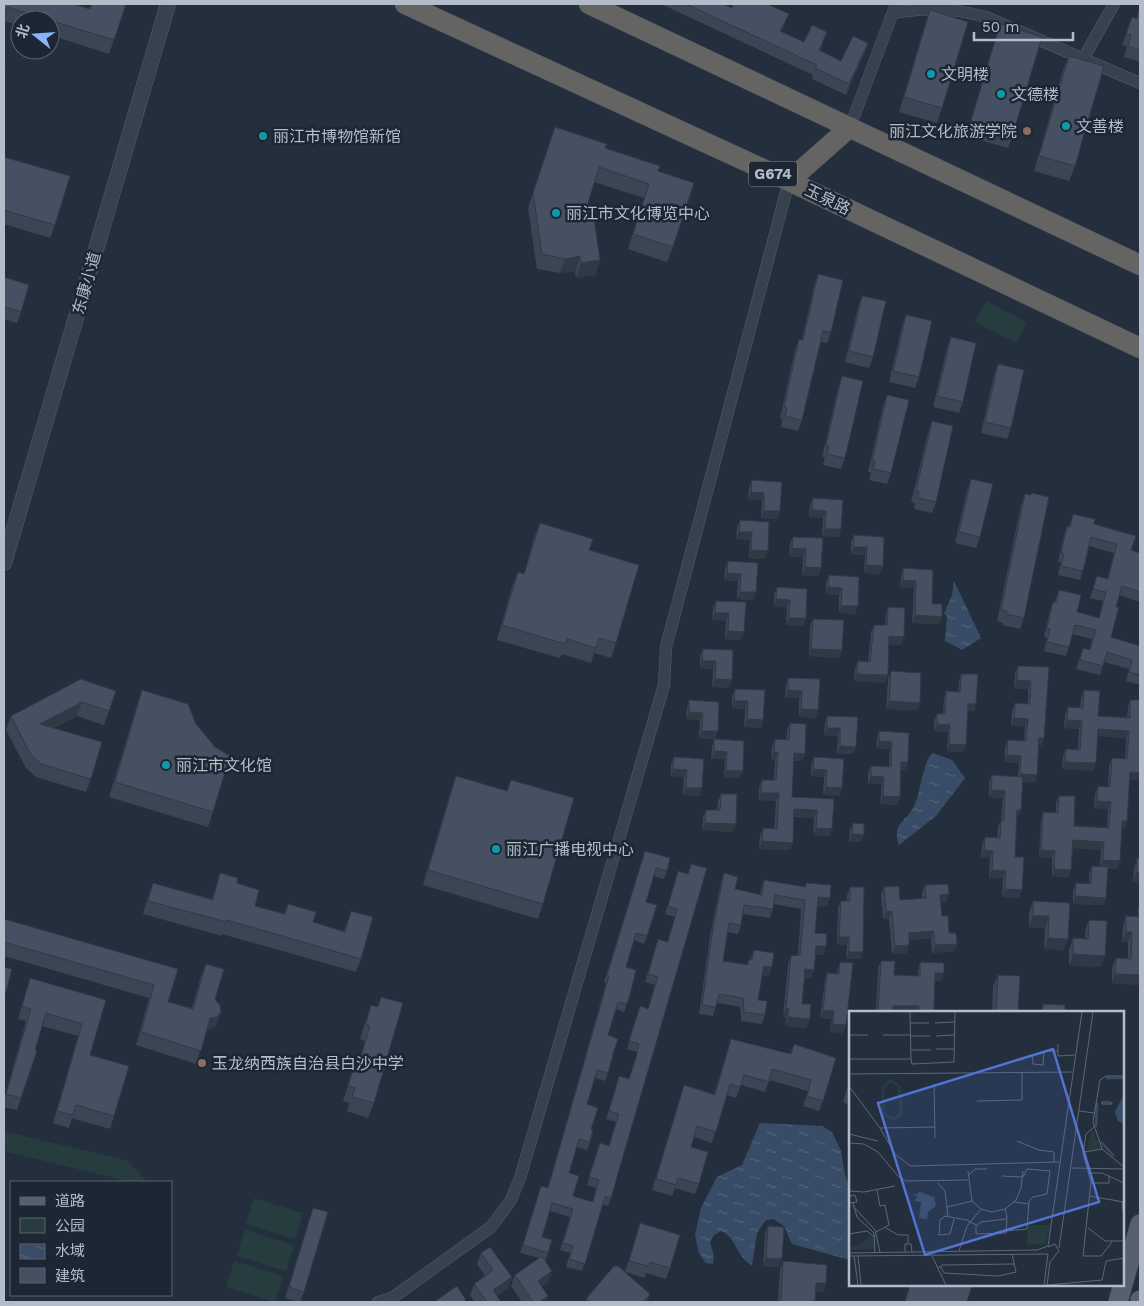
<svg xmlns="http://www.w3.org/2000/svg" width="1144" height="1306" font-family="'Work Sans','Noto Sans SC',sans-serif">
	<defs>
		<pattern id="water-ripples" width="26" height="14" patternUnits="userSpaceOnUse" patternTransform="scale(1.25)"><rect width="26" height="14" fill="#394c67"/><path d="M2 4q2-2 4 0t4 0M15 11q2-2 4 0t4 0" fill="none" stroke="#53647b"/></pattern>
	</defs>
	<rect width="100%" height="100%" fill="#242f3e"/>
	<g fill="#263c3f">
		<path d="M986 301 1027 322 1016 343 975 322Z"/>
		<path d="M4 1131 128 1161 147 1182H123L118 1179 4 1151Z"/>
		<path d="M254 1198 303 1213 295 1239 246 1224Z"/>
		<path d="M245 1230 294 1245 286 1271 237 1256Z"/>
		<path d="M234 1261 283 1276 275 1302 226 1287Z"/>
	</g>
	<g fill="url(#water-ripples)">
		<path d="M954 581 981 638 962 650 945 641 947 616 944 614 952 595Z"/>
		<path d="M933 753 952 760 965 778 936 816 899 845C891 822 908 822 915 804 920 793 924 758 933 753Z"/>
		<path d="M760 1123 822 1126 832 1132 841 1151 845 1175 850 1189V1260L792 1244 784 1226 773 1219 766 1220 757 1233 752 1265C736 1258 737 1237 721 1231L714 1235 710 1242 714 1256 713 1264 706 1263 699 1253 695 1235 701 1208 717 1177 742 1165Z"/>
	</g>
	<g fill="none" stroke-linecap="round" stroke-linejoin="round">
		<g stroke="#565f6c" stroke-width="12">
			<g id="minor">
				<path d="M894 13C928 7 952 8 986 17L1140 83"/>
				<path d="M1083 59 1114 4"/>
				<path d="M850 127 896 4"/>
				<path d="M378 1302 392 1298 491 1227 511 1200 520 1178 664 685 666 647 789 181"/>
			</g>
		</g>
		<g stroke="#565f6c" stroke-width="16">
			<path id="tertiary" d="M4 563 168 4"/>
		</g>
		<g stroke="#414a57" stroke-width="20">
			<g id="primary">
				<path d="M1118 1302 1140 1224"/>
				<path d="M1140 1302V1300"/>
			</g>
		</g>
		<g stroke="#434c59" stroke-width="21">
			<g id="trunk">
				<path d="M405 4 789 181 1140 348"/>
				<path d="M589 4 1140 265"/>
				<path d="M789 181 850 127"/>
			</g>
		</g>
		<use href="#minor" stroke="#38414e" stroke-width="11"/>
		<use href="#tertiary" stroke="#38414e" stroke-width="15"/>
		<use href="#primary" stroke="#56606e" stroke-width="19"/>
		<use href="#trunk" stroke="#656462" stroke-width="20"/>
	</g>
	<g fill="#3b4654">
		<path d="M4 4 89 9 91 4H126L109 54 50 35V20H20V26L4 21Z"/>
		<path d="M661 4H723L732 8 789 14 781 32 804 42 823 43 820 51 841 61 868 43 864 54 846 95 812 79 813 75Z"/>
		<path d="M1139 9 1140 10V62L1124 57 1127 46 1122 45 1132 17 1136 19Z"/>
		<path d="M930 10 942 108 937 123 899 112 925 25Z"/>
		<path d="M1000 24 1013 134 1008 148 966 136 995 39Z"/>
		<path d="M1069 56 1075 166 1069 181 1034 171 1063 70Z"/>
		<path d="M555 127 658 171 673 247 667 262 628 249 644 198 594 182 588 203 600 260 595 275 576 278 575 271 560 273 537 269 528 208Z"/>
		<path d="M4 157 55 225 50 238 4 224Z"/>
		<path d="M818 274 831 332 827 343 821 342 802 420 798 431 781 427 782 419 780 418 795 350 799 339H802L814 286Z"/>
		<path d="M4 277 21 312 17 323 4 319Z"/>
		<path d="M862 296 873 357 869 368 845 362 858 307Z"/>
		<path d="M906 315 919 377 915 388 889 382 902 326Z"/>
		<path d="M951 337 963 402 959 413 933 407 947 348Z"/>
		<path d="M998 364 1011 428 1007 439 981 433 994 375Z"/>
		<path d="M842 376 845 458 841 469 823 465 825 457H822L838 388Z"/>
		<path d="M887 395 891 473 887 484 869 480 871 473 868 472 883 406Z"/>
		<path d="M932 421 936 502 932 513 914 509 915 503 911 502 928 433Z"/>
		<path d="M971 479 980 537 976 548 955 543 967 490Z"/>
		<path d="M752 480 782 482 780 511 777 519 761 518 762 500 748 499 749 488Z"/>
		<path d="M1025 494 1024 618 1020 629 1002 625 1003 623 997 621 1021 505Z"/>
		<path d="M813 498 843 500 839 537 822 536 823 518 809 517 810 506Z"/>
		<path d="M1073 514 1094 524 1131 550 1140 553V602L1119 595 1116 607 1111 637 1140 646V685L1126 681 1129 669 1104 662 1100 675 1076 669 1083 648 1089 650 1092 639 1072 634 1069 647 1066 656 1044 651 1047 638 1044 637 1050 610 1053 602H1055L1059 590 1077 612 1099 618 1103 601 1090 598 1097 576 1107 579 1114 553 1089 546 1083 571 1080 580 1058 575 1061 562H1058L1064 535 1067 526H1069Z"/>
		<path d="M740 520 769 522 768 551 765 559 749 558 750 540 736 539 737 527Z"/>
		<path d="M540 523 589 550 616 643 611 658 594 653 591 663 562 654 560 658 497 640 512 587 518 572 524 574 534 537Z"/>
		<path d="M854 535 884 537 883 566 880 574 864 573 865 555 851 554V542Z"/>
		<path d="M793 537 823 538 821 568 819 576 802 575 803 557 789 556 790 544Z"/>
		<path d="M728 561 758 563 756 592 753 600 737 599 738 581 724 580 725 569Z"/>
		<path d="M903 568 933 570 932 604 942 617 939 624 912 623 914 588 900 587 901 576Z"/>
		<path d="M829 575 859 577 858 606 855 614 839 613V595L826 594V583Z"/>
		<path d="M777 587 807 589 806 618 803 626 786 625 787 607 774 606V595Z"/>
		<path d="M716 601 746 602 741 640 725 639 726 621 712 620 713 608Z"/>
		<path d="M888 607 904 637 901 645 889 644 885 683 854 681 855 669 858 661 868 662 871 632 874 625H885L886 614Z"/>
		<path d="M813 619 842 650 839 658 809 656 810 626Z"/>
		<path d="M703 649 733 650 732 680 729 688 712 687 713 669 700 668V656Z"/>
		<path d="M1018 666 1049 667 1044 738 1041 746 1039 745 1037 775 1035 782H1023L1019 817H1017L1015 857 1022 890 1019 898 1002 897 1003 878H989L990 858H981L982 845 985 837 997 838 998 827 1001 820 1003 798 989 797V783L992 775 1018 777 1019 763 1005 762V748L1008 740 1024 741 1025 726H1011L1012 711 1015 703 1028 704V689L1014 688 1015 673Z"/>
		<path d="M891 671 920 703 917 710 886 709 888 679Z"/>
		<path d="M961 674 974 711H968L963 752 947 751 948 732 934 731V721L937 714H943L944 699 946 691 958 692 959 681Z"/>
		<path d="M788 678 820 679 818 710 816 718 799 717V698H785L786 685Z"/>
		<path d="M81 679 109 711 104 725 77 716 54 728 91 779 86 792 36 777 26 768 6 730 11 716Z"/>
		<path d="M735 689 765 690 763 720 761 728 744 727 745 709 732 708V696Z"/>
		<path d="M142 690 196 724 215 747 213 812 208 827 109 797 137 705Z"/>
		<path d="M1084 690 1098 716 1127 717 1128 707 1130 700H1140V780H1129L1127 821 1124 828H1122L1120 861 1117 869 1108 868 1106 898 1104 905 1073 904V891L1076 883 1089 884V874L1092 866 1100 867 1101 850 1073 848 1071 870 1069 877H1052V858L1039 857 1041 820 1043 812 1056 813V803L1059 796 1074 826 1107 827 1108 809 1094 808 1095 794 1098 786 1108 787 1109 766 1112 758 1125 759 1126 738 1097 736 1093 771 1062 769 1063 756 1066 749 1078 750 1079 729 1064 728 1065 715 1068 707 1080 708 1081 698Z"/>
		<path d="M689 700 719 702 715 739 699 738 700 720 686 719 687 708Z"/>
		<path d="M827 716 856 747 853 754H837L838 736 824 735 825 723Z"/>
		<path d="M790 723 805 754 802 761H794L792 797 834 799 830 836 813 835 814 818 794 817 790 850 759 849 760 836 763 828 774 829 776 801 759 800V787L762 780H774L775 760 771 759 772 747 775 739 786 740 787 730Z"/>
		<path d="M879 731 909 733 908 762 905 770H901L900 797 897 805 880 804 882 784H868V773L871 766 889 767 890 749H876L877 738Z"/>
		<path d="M714 739 744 741 740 778 724 777 725 759H711L712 747Z"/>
		<path d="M674 757 704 759 700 796 683 795 684 777 671 776V765Z"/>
		<path d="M814 757 844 759 840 796 823 795 824 777 811 776V765Z"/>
		<path d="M456 776 507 791 511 780 543 904 538 919 423 885 451 790Z"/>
		<path d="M721 794 736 824 733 832 702 830 703 817 706 810H717L718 801Z"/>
		<path d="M853 823 861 842H849L850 830Z"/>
		<path d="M645 851 667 871 664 879 654 876 646 902 647 936 644 944 634 940 626 967 627 1004 624 1012 616 1009 608 1035V1073L605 1081 595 1078 587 1104 591 1129 590 1142 587 1150 577 1147 569 1173 573 1196 592 1202 596 1188 587 1185 600 1143 609 1145 616 1122 606 1119 619 1076 629 1079 637 1052 627 1049 640 1006 648 1009 655 985 645 982 658 939 667 942 675 917 665 914 678 871 687 874 691 864 611 1198 608 1206 602 1204 582 1271 566 1267 570 1253 560 1250 570 1217 550 1211 542 1237 548 1253 546 1260H545L548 1282 542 1286 546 1302H522L511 1286 515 1275 539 1258 520 1253 541 1186 548 1188 606 983 604 982Z"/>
		<path d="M1137 858H1140V883L1133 882 1134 868Z"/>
		<path d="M220 873 237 883 255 906 284 914 288 904 313 922 344 931 351 911 361 959 356 972 222 934V936L143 914 148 897 153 883 212 899Z"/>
		<path d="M724 873 735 889 760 895 761 889 764 880 805 887 806 883 830 898 827 907 817 906 815 933 826 946 823 955H816L814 970 811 979 805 978 802 1004 810 1019 806 1028 785 1026 786 1018 783 1017 788 965 791 956 798 955 801 909 774 904 770 918 743 914 741 925 738 934 727 932 723 961 747 964 749 959 750 960 754 950 769 976 762 975 758 1000 765 1015 762 1024 741 1021 740 1007 717 1003 713 1016 699 1014 710 936 721 882Z"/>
		<path d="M925 885 949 894 946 902H941L942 916 949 933 957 944 954 951 932 953 931 938 909 940 907 953 892 954 889 919H883L881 895 884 887 900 900 922 898V893Z"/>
		<path d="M850 887 861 959H846L847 945 837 944 838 908 841 901H847V895Z"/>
		<path d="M1033 901 1070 903 1064 950 1044 949 1045 928 1029 927V913Z"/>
		<path d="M1140 903V985L1112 983V968L1116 958 1128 959V942H1122L1123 926 1126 916 1138 917V908Z"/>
		<path d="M4 919 178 969 168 1002 192 1008 201 976 206 964 215 1000 221 1012 216 1025 212 1029 207 1030 196 1064 136 1045 149 998 4 956Z"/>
		<path d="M1089 920 1101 967 1069 965V950L1073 938 1085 939V931Z"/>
		<path d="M881 961 894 975 918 976V970L920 962 944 973 941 981H935L934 1010 942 1012H876L878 968Z"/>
		<path d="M840 962 846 1025 843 1033 830 1032 832 1019 820 1018 825 980 827 973 837 974 838 969Z"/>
		<path d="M998 975 1018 1012H992L993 986Z"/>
		<path d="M30 978 106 1000 90 1055 114 1116 110 1129 72 1118 69 1128 53 1123 78 1036 42 1026 35 1050 37 1051 17 1110 4 1107V1099L26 1021 18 1019Z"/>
		<path d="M381 997 374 1103 368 1118 347 1111 349 1103 343 1101 353 1069 356 1070 365 1041 360 1039 366 1020 371 1005 377 1007Z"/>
		<path d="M731 1039 790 1054 794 1044 823 1101 819 1111 803 1106 808 1091 769 1080 765 1092 741 1085 736 1098 726 1095 712 1143 694 1137 691 1147 699 1184 695 1194 675 1188 672 1196 652 1190 684 1085 714 1094Z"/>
		<path d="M850 1077V1105L843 1102Z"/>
		<path d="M313 1208 304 1292 300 1302H299L285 1298Z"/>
		<path d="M640 1223 670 1268 666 1279 646 1273 645 1278 625 1272Z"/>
		<path d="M768 1226 782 1259 779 1267 763 1266 765 1234Z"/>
		<path d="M481 1253 512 1277 508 1288 497 1296 501 1302H475L470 1295 474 1284 485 1276 477 1264Z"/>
		<path d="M783 1261 826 1283 823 1292H816L815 1302H778L780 1270Z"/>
		<path d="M650 1294 647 1302H585L586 1299Z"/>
	</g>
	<g fill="#303945">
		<path d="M868 43 864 54 846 95 849 84Z"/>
		<path d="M580 256 575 271 560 273 565 259Z"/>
		<path d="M600 260 595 275 576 278 581 263Z"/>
		<path d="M751 492 764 493 762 500 748 499Z"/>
		<path d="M812 510 826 511 823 518 809 517Z"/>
		<path d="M764 511H780L777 519 761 518Z"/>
		<path d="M825 529H841L839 537 822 536Z"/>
		<path d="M739 532H752L750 540 736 539Z"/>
		<path d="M854 547H867L865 555 851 554Z"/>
		<path d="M792 548 806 549 803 557 789 556Z"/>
		<path d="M751 550 768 551 765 559 749 558Z"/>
		<path d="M866 565 883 566 880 574 864 573Z"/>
		<path d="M805 567 821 568 819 576 802 575Z"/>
		<path d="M727 573 741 574 738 581 724 580Z"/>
		<path d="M903 580 916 581 914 588 900 587Z"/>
		<path d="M828 587 842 588 839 595 826 594Z"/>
		<path d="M740 592H756L753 600 737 599Z"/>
		<path d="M776 599 790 600 787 607 774 606Z"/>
		<path d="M841 606H858L855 614 839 613Z"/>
		<path d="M715 613H729L726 621 712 620Z"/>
		<path d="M915 615 942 617 939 624 912 623Z"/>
		<path d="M789 618H806L803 626 786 625Z"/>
		<path d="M728 631 744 632 741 640 725 639Z"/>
		<path d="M889 636 904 637 901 645 887 644Z"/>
		<path d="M811 649 842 650 839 658 809 656Z"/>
		<path d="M702 661H716L713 669 700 668Z"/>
		<path d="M857 674 888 675 885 683 854 681Z"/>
		<path d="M715 679 732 680 729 688 712 687Z"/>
		<path d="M1017 680 1031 681 1028 689 1014 688Z"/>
		<path d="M788 690 802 691 799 698H785Z"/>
		<path d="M734 701H748L745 709 732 708Z"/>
		<path d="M889 701 920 703 917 710 886 709Z"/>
		<path d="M82 702 77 716 35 738 40 724Z"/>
		<path d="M968 704H976L974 711H965Z"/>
		<path d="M801 709 818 710 816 718 799 717Z"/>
		<path d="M689 712 703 713 700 720 686 719Z"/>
		<path d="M1014 718 1028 719 1025 726H1011Z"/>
		<path d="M747 719 763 720 761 728 744 727Z"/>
		<path d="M1067 720 1082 721 1079 729 1064 728Z"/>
		<path d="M937 724 950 725 948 732 934 731Z"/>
		<path d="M827 728H840L838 736 824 735Z"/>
		<path d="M1098 729 1129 731 1126 738 1095 736Z"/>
		<path d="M702 731H718L715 739 699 738Z"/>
		<path d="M1039 738H1044L1041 746 1037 745Z"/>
		<path d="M879 741 892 742 890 749H876Z"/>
		<path d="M949 744 966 745 963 752 947 751Z"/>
		<path d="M840 746 856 747 853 754H837Z"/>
		<path d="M714 751 727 752 725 759H711Z"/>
		<path d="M774 752H778L775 760 771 759Z"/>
		<path d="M794 753 805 754 802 761 791 760Z"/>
		<path d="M1007 755 1021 756 1019 763 1005 762Z"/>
		<path d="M901 762H908L905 770 899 769Z"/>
		<path d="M1065 762 1096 763 1093 771 1062 769Z"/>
		<path d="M673 769 687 770 684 777 671 776Z"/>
		<path d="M813 769 827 770 824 777 811 776Z"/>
		<path d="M726 770 743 771 740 778 724 777Z"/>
		<path d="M1130 772 1140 773V780H1127Z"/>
		<path d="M1020 774 1037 775 1035 782H1018Z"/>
		<path d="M871 776 884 777 882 784H868Z"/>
		<path d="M826 787 842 788 840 796 823 795Z"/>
		<path d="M686 788H702L700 796 683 795Z"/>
		<path d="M991 790 1005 791 1003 798 989 797Z"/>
		<path d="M761 793H779L776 801 759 800Z"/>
		<path d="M883 796 900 797 897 805 880 804Z"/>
		<path d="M1097 801 1111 802 1108 809 1094 808Z"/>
		<path d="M794 809 817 810 814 818 792 816Z"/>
		<path d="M1017 810H1021L1019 817H1015Z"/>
		<path d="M1122 821H1127L1124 828H1120Z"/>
		<path d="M705 823 736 824 733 832 702 830Z"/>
		<path d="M816 828 832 829 830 836 813 835Z"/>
		<path d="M852 834 864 835 861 842H849Z"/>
		<path d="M1073 840 1104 842 1101 850 1070 848Z"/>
		<path d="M762 841 793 843 790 850 759 849Z"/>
		<path d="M984 850 993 851 990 858H981Z"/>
		<path d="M1041 850 1055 851 1052 858 1039 857Z"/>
		<path d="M1103 860 1120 861 1117 869 1100 868Z"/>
		<path d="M1054 869 1071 870 1069 877H1052Z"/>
		<path d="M992 870 1006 871 1003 878H989Z"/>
		<path d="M1136 873H1140V883L1133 882Z"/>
		<path d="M1005 889 1022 890 1019 898 1002 897Z"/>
		<path d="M949 894 946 902H938L940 895Z"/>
		<path d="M1075 896 1106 898 1104 905 1073 904Z"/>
		<path d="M818 897 830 898 827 907 815 906Z"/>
		<path d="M892 911 889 919H883L886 912Z"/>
		<path d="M1033 916H1049L1045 928 1029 927Z"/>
		<path d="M934 931 931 938 906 940 909 933Z"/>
		<path d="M1126 932H1132L1128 942H1122Z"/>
		<path d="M839 937H849L847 945 837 944Z"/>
		<path d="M1048 938 1068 939 1064 950 1044 949Z"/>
		<path d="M957 944 954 951 932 953 935 945Z"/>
		<path d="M909 945 907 953 892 954 895 946Z"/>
		<path d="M816 946H826L823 955H813Z"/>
		<path d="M849 952H863L861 959H846Z"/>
		<path d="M1073 954 1105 956 1101 967 1069 965Z"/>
		<path d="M764 966 772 967 769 976 761 975Z"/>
		<path d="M805 969 814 970 811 979 802 978Z"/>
		<path d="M935 973H944L941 981H932Z"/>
		<path d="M1115 974 1140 975V985L1112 983Z"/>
		<path d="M893 1006H919L917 1012H891Z"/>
		<path d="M786 1008 789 1009 786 1018 783 1017Z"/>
		<path d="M823 1010 834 1011 832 1019 820 1018Z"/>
		<path d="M221 1012 216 1025 212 1029 206 1031 210 1018Z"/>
		<path d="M788 1017 810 1019 806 1028 785 1026Z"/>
		<path d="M833 1024 846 1025 843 1033 830 1032Z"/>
		<path d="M766 1258 782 1259 779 1267 763 1266Z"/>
		<path d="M552 1271 548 1282 534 1292 538 1281Z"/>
		<path d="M512 1277 508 1288 489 1302 493 1290Z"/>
		<path d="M816 1283H826L823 1292 813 1291Z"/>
		<path d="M650 1294 647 1302H643Z"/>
		<path d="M548 1296 546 1302H539Z"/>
	</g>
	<g fill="#455162" stroke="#303945">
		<path d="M4 4H73L90 9 92 4H126L114 40 7 7 4 18Z"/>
		<path d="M686 4H723L732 8 733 4H767L789 14 780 31 804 42 812 25 827 32 819 50 841 61 853 36 868 43 849 84 815 68 817 65Z"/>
		<path d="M1139 9 1140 10V50L1128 46 1131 35 1126 34 1132 17 1137 19Z"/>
		<path d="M930 10 968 22 942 108 904 97Z"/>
		<path d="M1000 24 1042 37 1013 134 971 121Z"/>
		<path d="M1069 56 1104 66 1075 166 1039 156Z"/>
		<path d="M4 66H6L4 75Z"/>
		<path d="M555 127 607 144 605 148 660 166 658 171 694 183 673 247 633 234 649 184 599 167 588 203 593 210 600 260 581 263 580 256 565 259 542 254 533 193Z"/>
		<path d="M4 157 70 176 55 225 4 210Z"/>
		<path d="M818 274 843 280 831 332 823 331 802 420 785 416 787 408 784 407 799 339 803 340Z"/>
		<path d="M4 277 29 285 21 312 4 307Z"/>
		<path d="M862 296 886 301 873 357 849 351Z"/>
		<path d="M906 315 932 321 919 377 893 371Z"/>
		<path d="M951 337 976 343 963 402 937 396Z"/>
		<path d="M998 364 1024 370 1011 428 985 422Z"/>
		<path d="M842 376 863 381 845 458 827 454 829 446 826 445Z"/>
		<path d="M887 395 909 400 891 473 873 469 875 462 872 461Z"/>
		<path d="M932 421 953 426 936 502 918 498 919 492 916 491Z"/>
		<path d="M971 479 993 484 980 537 959 532Z"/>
		<path d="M752 480 782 482 780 511H764V493L751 492Z"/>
		<path d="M1032 493 1049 497 1024 618 1006 614 1007 611 1001 610 1025 494 1031 495Z"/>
		<path d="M813 498 843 500 841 529H825L826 511 812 510Z"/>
		<path d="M1073 514 1095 519 1094 524 1136 536 1131 550 1140 553V592L1122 586 1116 607H1119L1111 637 1140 646V675L1129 672 1132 660 1107 652 1103 666 1080 660 1083 648 1090 650 1096 630 1075 625 1069 647 1047 642 1050 629 1047 628 1053 602H1056L1059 590 1081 595 1077 612 1099 618 1106 592 1093 589 1097 576 1108 579 1117 544 1091 537 1083 571 1061 566 1064 554 1061 553 1067 526 1070 527Z"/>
		<path d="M740 520 769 522 768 551 751 550 752 532H739Z"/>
		<path d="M540 523 593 539 589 550 639 565 616 643 599 638 596 648 567 639 565 644 502 625 518 572 524 574Z"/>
		<path d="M854 535 884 537 883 566 866 565 867 547H854Z"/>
		<path d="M793 537 823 538 821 568 805 567 806 549 792 548Z"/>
		<path d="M728 561 758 563 756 592H740L741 574 727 573Z"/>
		<path d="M903 568 933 570 932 604H942V617L915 615 916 581 903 580Z"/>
		<path d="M829 575 859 577 858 606H841L842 588 828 587Z"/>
		<path d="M777 587 807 589 806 618H789L790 600 776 599Z"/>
		<path d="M716 601 746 602 744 632 728 631 729 613H715Z"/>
		<path d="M888 607 905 608 904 637 889 636 888 675 857 674 858 661 870 662 874 625H887Z"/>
		<path d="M813 619 844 620 842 650 811 649Z"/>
		<path d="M703 649 733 650 732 680 715 679 716 661H702Z"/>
		<path d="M1018 666 1049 667 1044 738H1039L1037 775 1020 774 1021 756 1007 755 1008 740 1026 741 1028 719 1014 718 1015 703 1030 704 1031 681 1017 680Z"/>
		<path d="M891 671 921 673 920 703 889 701Z"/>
		<path d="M961 674H978L976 704H968L966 745 949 744 950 725 937 724V714H945L946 691 960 692Z"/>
		<path d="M788 678 820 679 818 710 801 709 802 691 788 690Z"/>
		<path d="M81 679 116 691 109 711 82 702 40 724 102 742 91 779 41 764 31 755 11 716Z"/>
		<path d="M735 689 765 690 763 720 747 719 748 701H734Z"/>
		<path d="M142 690 188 704 196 724 215 747 230 756 213 812 115 782Z"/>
		<path d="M1084 690 1100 691 1098 716 1130 718V700H1140V773L1130 772 1127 821H1122L1120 861 1103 860 1104 842 1073 840 1071 870 1054 869 1055 851 1041 850 1043 812 1058 813 1059 796H1075L1074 826 1109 828 1111 802 1097 801 1098 786 1110 787 1112 758 1127 759 1129 731 1098 729 1096 763 1065 762 1066 749 1080 750 1082 721 1067 720 1068 707 1083 708Z"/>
		<path d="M689 700 719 702 718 731H702L703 713 689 712Z"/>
		<path d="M827 716 858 717 856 747 840 746V728H827Z"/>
		<path d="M790 723 806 724 805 754 794 753 792 797 834 799 832 829 816 828 817 810 794 809 793 843 762 841 763 828 777 829 779 793H761L762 780H776L778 752H774L775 739 789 740Z"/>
		<path d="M879 731 909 733 908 762H901L900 797 883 796 884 777 871 776V766L891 767 892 742 879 741Z"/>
		<path d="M714 739 744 741 743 771 726 770 727 752 714 751Z"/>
		<path d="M674 757 704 759 702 788H686L687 770 673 769Z"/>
		<path d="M814 757 844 759 842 788 826 787 827 770 813 769Z"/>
		<path d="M992 775 1023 777 1021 810H1017L1015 857H1024L1022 890 1005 889 1006 871 992 870 993 851 984 850 985 837 1000 838 1001 820H1004L1005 791 991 790Z"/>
		<path d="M456 776 507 791 511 780 574 798 543 904 428 870Z"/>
		<path d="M721 794H737L736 824 705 823 706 810H720Z"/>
		<path d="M853 823 864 824V835L852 834Z"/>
		<path d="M645 851 670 858 667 871 656 868 646 902 657 905 647 936 636 933 626 967 636 970 631 991 627 1004 618 1002 608 1035 618 1039 614 1051 608 1073 597 1070 587 1104 598 1108 591 1129H593L590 1142 579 1139 569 1173 579 1176 573 1196 593 1202 599 1180 589 1177 600 1143 609 1146 619 1114 609 1111 619 1076 629 1079 636 1058 639 1044 629 1041 640 1006 648 1009 658 977 648 974 658 939 668 942 677 909 668 906 678 871 688 874 691 864 707 868 611 1198 605 1197 585 1264 569 1259 573 1246 563 1243 573 1209 552 1203 542 1237 552 1240 548 1253 523 1245 541 1186 548 1188 609 976 607 975Z"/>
		<path d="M1137 858H1140V873H1136Z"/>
		<path d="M1092 866 1108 867 1106 898 1075 896 1076 883 1091 884Z"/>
		<path d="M220 873 238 878 237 883 259 890 255 906 285 914 288 904 316 912 313 922 345 932 351 911 373 917 361 959 227 920V922L148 901 153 883 213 900Z"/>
		<path d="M724 873 738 877 735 889 762 895 764 880 806 887V883L831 885 830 898 818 897 815 933 827 934 826 946H816L814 970 805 969 802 1004H811L810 1019 788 1017 789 1009 786 1008 791 956 800 955 805 900 775 895 773 909 744 905 741 925 729 923 723 961 748 965 749 959 752 960 754 950 774 953 772 967 764 966 758 1000 767 1001 765 1015 744 1012 743 998 719 994 716 1007 702 1005 713 928Z"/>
		<path d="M948 884 949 894 940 895 942 916H948L949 933H956L957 944 935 945 934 931 909 933V945L895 946 892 911 886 912 884 887 899 886 900 900 926 898 925 885Z"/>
		<path d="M850 887H864L863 952H849V937H839L841 901H850Z"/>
		<path d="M1033 901 1070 903 1068 939 1048 938 1049 916H1033Z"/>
		<path d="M1126 916 1140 917V975L1115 974 1116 958 1131 959 1132 932H1126Z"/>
		<path d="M4 919 178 969 168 1002 193 1009 206 964 224 969 215 1000 220 1005 221 1012 217 1017 210 1018 201 1051 141 1032 154 985 4 942Z"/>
		<path d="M1089 920 1107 921 1105 956 1073 954V938L1088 939Z"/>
		<path d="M881 961H895L894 975 920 976V962L944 963V973H935L934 1010H942V1012H919V1006H893V1012H878Z"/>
		<path d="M840 962 853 963 846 1025 833 1024 834 1011 823 1010 827 973 839 974Z"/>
		<path d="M4 967 12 969 4 999Z"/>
		<path d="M998 975 1020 976 1018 1012H996Z"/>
		<path d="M30 978 106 1000 90 1055 129 1066 114 1116 76 1105 73 1115 57 1111 82 1024 46 1013 35 1050 37 1051 21 1098 6 1094 31 1009 22 1006Z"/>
		<path d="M381 997 403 1003 374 1103 352 1097 355 1088 348 1086 353 1069 357 1070 370 1026 366 1024 371 1005 378 1007Z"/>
		<path d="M1043 1004 1065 1005V1012H1042Z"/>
		<path d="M731 1039 791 1054 794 1044 836 1058 823 1101 807 1096 811 1080 772 1069 769 1082 744 1075 740 1087 730 1084 716 1132 697 1126 691 1147 708 1152 699 1184 678 1178 676 1185 656 1179 684 1085 715 1095Z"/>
		<path d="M850 1079V1094L846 1092Z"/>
		<path d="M313 1208 328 1212 304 1292 289 1287Z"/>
		<path d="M640 1223 680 1235 670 1268 650 1262 649 1266 629 1261Z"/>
		<path d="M768 1226 784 1227 782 1259 766 1258Z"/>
		<path d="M490 1247 512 1277 493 1290 501 1302H487L474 1284 493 1270 481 1253Z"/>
		<path d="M542 1256 552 1271 538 1281 548 1296 539 1302H533L515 1275Z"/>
		<path d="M783 1261 827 1265 826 1283H816L815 1301H810V1302H781Z"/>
		<path d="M614 1266H618L650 1294 643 1302H590L586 1299Z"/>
		<path d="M910 1285H972L967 1302H905Z"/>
		<path d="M457 1286 466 1300 463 1302H434Z"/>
	</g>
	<g fill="#0f9aa8" stroke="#1d2633" stroke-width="2">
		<circle cx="931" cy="74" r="5"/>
		<circle cx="1001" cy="94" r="5"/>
		<circle cx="1066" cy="126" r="5"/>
		<circle cx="263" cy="136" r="5"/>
		<circle cx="556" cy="213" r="5"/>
		<circle cx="166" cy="765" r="5"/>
		<circle cx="496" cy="849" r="5"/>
	</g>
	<g fill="#8d6e63" stroke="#1d2633" stroke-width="2">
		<circle cx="1027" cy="131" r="5"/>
		<circle cx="202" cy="1063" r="5"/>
	</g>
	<g text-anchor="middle" stroke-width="5" stroke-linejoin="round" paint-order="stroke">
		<rect fill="#1d2633" stroke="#878f9c" stroke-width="1" x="749" y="161.5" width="48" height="25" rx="4"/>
		<g font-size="15" font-weight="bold" fill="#b4bcc9">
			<text x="773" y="179">G674</text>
		</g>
		<g font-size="16" fill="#b4bcc9" stroke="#1d2633" text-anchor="start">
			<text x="941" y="80">文明楼</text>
			<text x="1011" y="100">文德楼</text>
			<text x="1076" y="132">文善楼</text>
			<text x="1017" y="137" text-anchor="end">丽江文化旅游学院</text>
			<text x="273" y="142">丽江市博物馆新馆</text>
			<text x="566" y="219">丽江市文化博览中心</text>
			<text x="176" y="771">丽江市文化馆</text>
			<text x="506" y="855">丽江广播电视中心</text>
			<text x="212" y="1069">玉龙纳西族自治县白沙中学</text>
		</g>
		<g font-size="16" fill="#b4bcc9" stroke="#1d2633">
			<text transform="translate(828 199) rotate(26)" y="6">玉泉路</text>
			<text transform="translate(86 283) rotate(-74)" y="6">东康小道</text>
		</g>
	</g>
	<g transform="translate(849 1011)">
		<rect width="275" height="275" fill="#242f3e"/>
		<path d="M243 119 252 138 240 140 237 139ZM21 225 26 229 25 238 0 239V235H9Z" fill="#263c3f"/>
		<path d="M41 68 52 75 54 103 45 110 34 104 32 76ZM42 71 49 76 51 102 44 107 36 103 35 77ZM179 214H201L197 233 178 234Z" fill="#263c3f" fill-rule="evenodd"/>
		<path d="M275 83V113L269 110 266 101ZM71 181 85 186 87 195 79 201 78 208 70 207 72 191 65 190 69 185H64Z" fill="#394c67"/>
		<path fill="none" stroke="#394c67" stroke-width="2.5" d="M257 67H275M247 116 248 92M252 131 265 145"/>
		<path fill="none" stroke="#5e6776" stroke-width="1" d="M61 12H80M86 12 105 11M0 24H19M34 24H62M62 25H81M87 25 105 24M209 33V45L226 44M87 38H105M62 39H82M183 44 184 53 194 54 195 40H209M0 48H62L61 1M62 48 63 53 105 51 106 1M0 63 223 61M275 65H257L251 69 244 111 253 138 275 156M85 73 86 127M0 75 31 117 46 143 61 155 210 151M128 90 173 89V61M253 91H262L263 93H253ZM230 100 245 102M245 116 237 123 234 143 242 171 234 245H252L263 231M31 117 86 116M0 123 29 130M168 130 190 139 205 141V151M0 132 15 133 29 141 49 165 57 170 119 169M235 141 254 138M223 157 275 158M119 160 123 190 132 198 143 201 156 198 167 189 172 177 174 160M240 162H253L275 172M119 165 126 158H138M153 165 174 166 178 158 201 160 198 183 184 186 180 190 178 218 157 220M89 172 96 180 99 205M241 172H260V165M0 180 15 181 46 175M0 185 6 184 8 191 0 192M240 185 275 191M165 191 180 193M273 191 275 206M4 192 8 206 25 222 26 242M4 195 26 219 31 241M98 196 123 190M156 198 158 206 157 222 127 223V215L132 211 157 208M105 208 101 223 90 224 91 209 96 205 118 209 127 214M37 217 49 224H59V233M239 217 256 230H275M27 221 40 214 36 194 31 195 28 179M0 223 18 220 25 226M199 235 233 1M210 237 244 1M110 240 118 215 132 198M56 241V233H62L63 241M0 242 188 239 199 235M0 245 199 243M5 245 9 274M9 245 12 274M83 245 97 274M92 256 95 262 149 265 167 261 163 243M89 257 94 254 165 253M195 274 199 243M198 274 201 251 210 240 206 233 199 236M199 274 253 269 257 250 275 247"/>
		<path fill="#5274d3" fill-opacity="0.15" stroke="#5274d3" stroke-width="2.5" d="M204 38 250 191 76 244 29 92Z"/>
		<rect width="275" height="275" fill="none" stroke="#b4bcc9" stroke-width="2.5"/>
	</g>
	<rect width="1144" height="1306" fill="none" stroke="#b4bcc9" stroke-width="10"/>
	<rect x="10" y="1181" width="162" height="115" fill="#1d2633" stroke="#59626f"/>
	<rect x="20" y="1197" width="25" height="8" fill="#56606e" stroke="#59626f"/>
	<text x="55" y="1206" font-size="15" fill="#b4bcc9">道路</text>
	<rect x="20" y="1218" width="25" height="15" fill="#263c3f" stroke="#59626f"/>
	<text x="55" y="1231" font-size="15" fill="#b4bcc9">公园</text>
	<rect x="20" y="1244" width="25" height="15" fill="url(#water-ripples)" stroke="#59626f"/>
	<text x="55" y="1256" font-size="15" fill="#b4bcc9">水域</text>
	<rect x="20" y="1268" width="25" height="15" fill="#455162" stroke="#59626f"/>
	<text x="55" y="1281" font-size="15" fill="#b4bcc9">建筑</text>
	<g transform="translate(35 35) rotate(287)"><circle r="24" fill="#1d2633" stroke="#59626f"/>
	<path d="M0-4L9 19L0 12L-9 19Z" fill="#8ab4f8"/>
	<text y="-8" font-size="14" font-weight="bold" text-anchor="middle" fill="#b4bcc9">北</text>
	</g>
	<path d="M974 32v8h99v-8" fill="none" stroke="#b4bcc9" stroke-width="2.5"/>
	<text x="982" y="32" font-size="15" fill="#b4bcc9" stroke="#1d2633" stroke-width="4" paint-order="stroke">50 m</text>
</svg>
